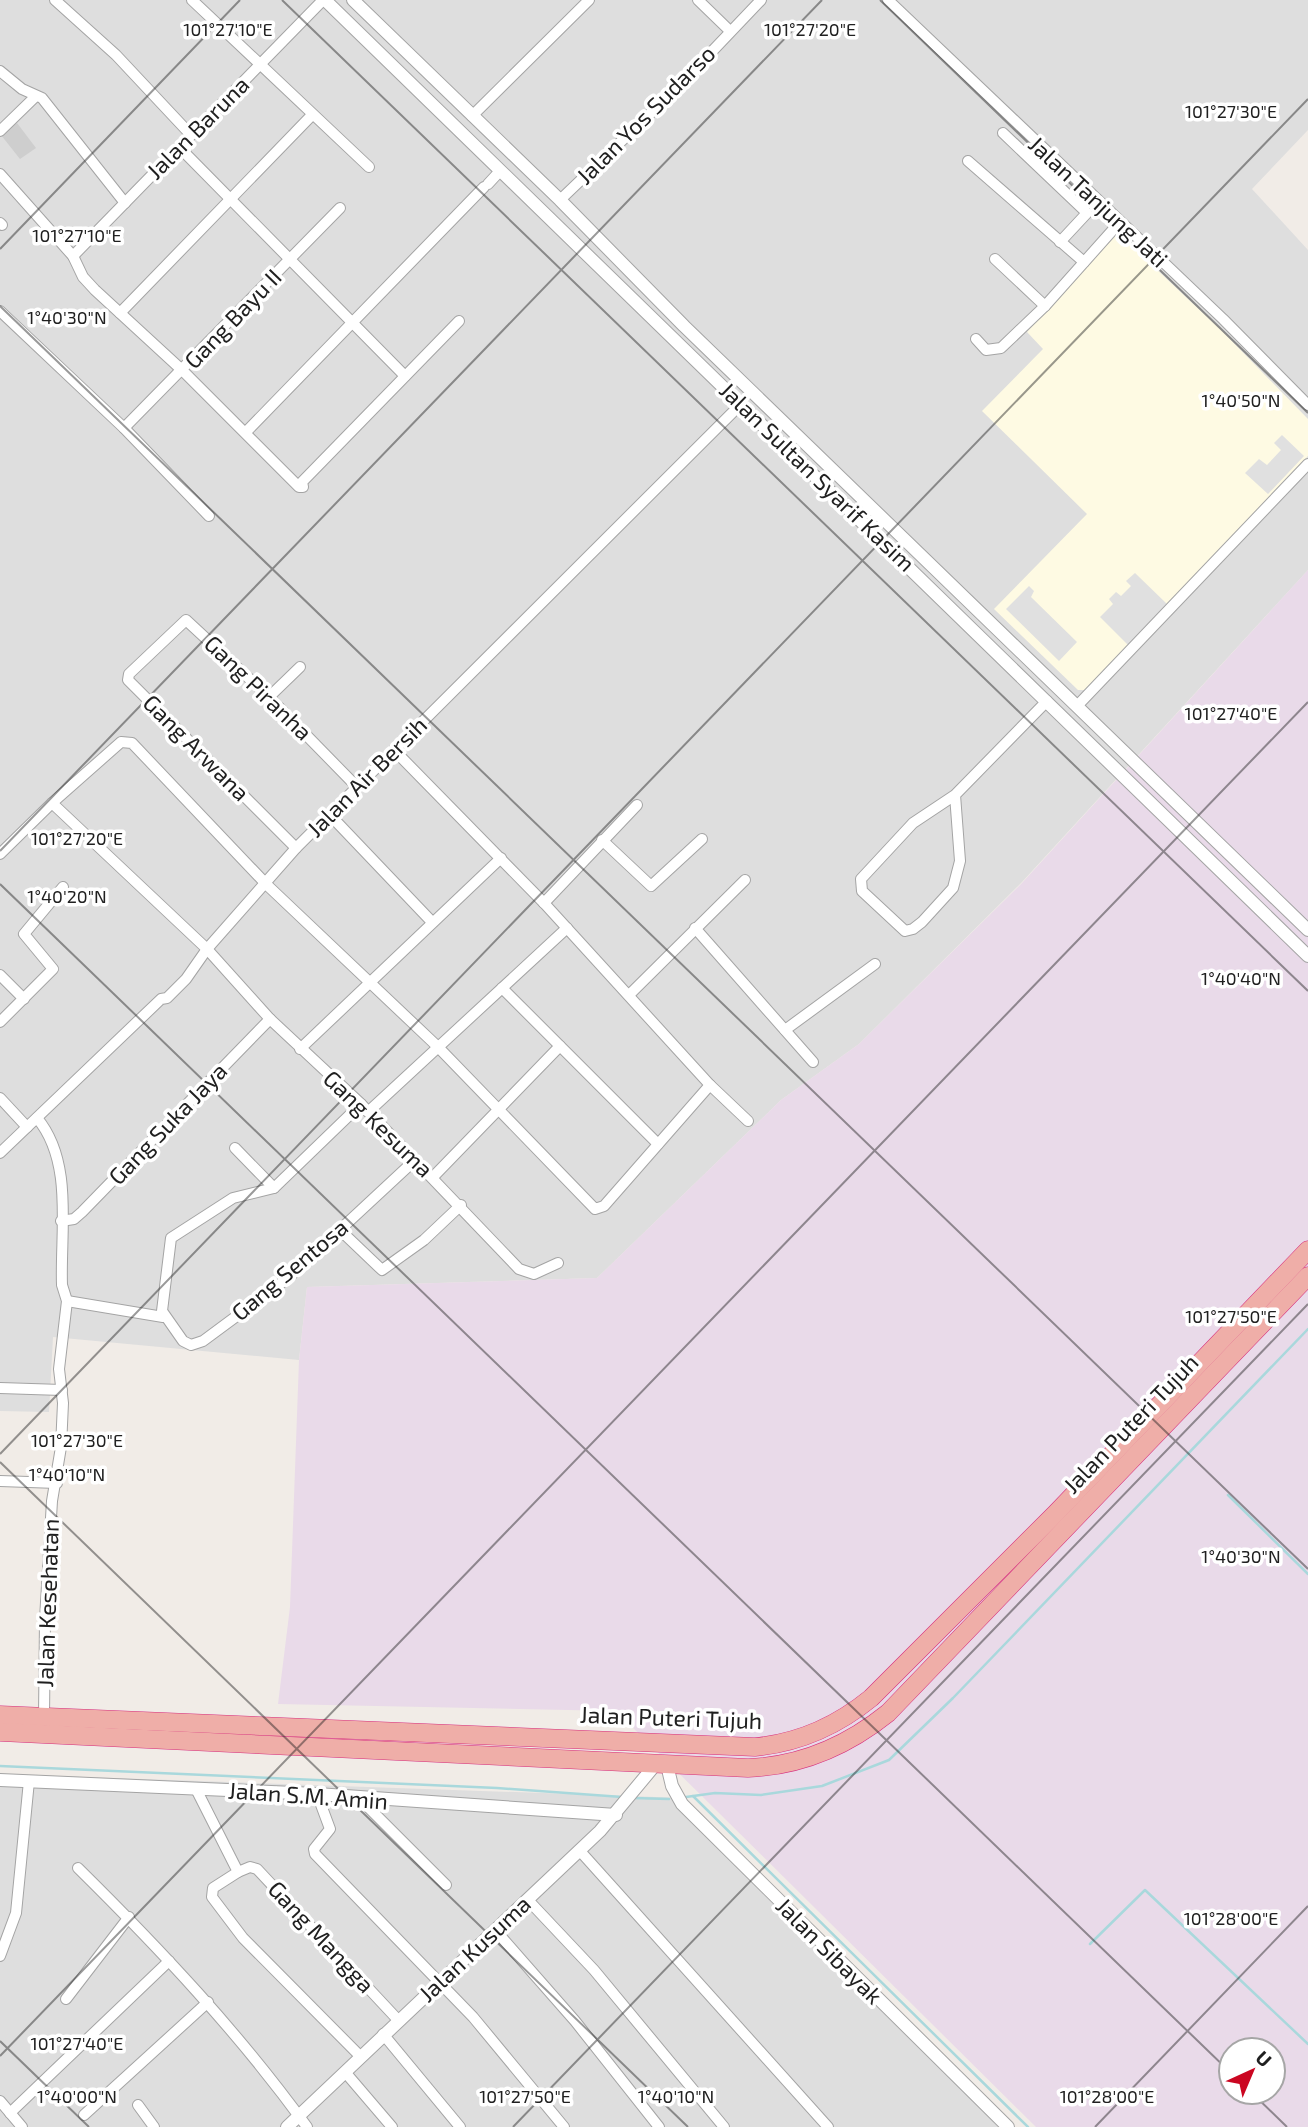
<svg xmlns="http://www.w3.org/2000/svg" width="1308" height="2127" font-family="'Exo 2',sans-serif">
	<rect width="100%" height="100%" fill="#f1ece7"/>
	<g fill="#dedede">
		<path d="M0 0H1308V130L1252 189 1308 250V570L1022 882 859 1044 781 1100 597 1278 307 1287 299 1360 53 1337 49 1412 0 1411Z"/>
		<path d="M0 1774 684 1798 1010 2127H0Z"/>
	</g>
	<path fill="#e9dae9" fill-rule="evenodd" d="M1308 570V2127H1036L616 1711 278 1704 290 1607 299 1360 307 1287 597 1278 781 1100 859 1044 1022 883ZM1231 2050H1273V2092H1231Z"/>
	<path fill="#fefae3" d="M1118 233 1222 331 1308 419V456L1089 690H1078L994 609 1087 514 982 411 1043 349 1027 332Z"/>
	<path fill="#cecece" d="M17 123 36 148 20 159 1 135Z"/>
	<g fill="#e0e0e0">
		<path d="M1282 435 1304 456 1268 494 1245 473 1259 459 1267 465 1281 450 1274 443Z"/>
		<path d="M1135 573 1168 605 1129 646 1100 617 1113 604 1109 599 1116 592 1121 596 1131 586 1126 581Z"/>
		<path d="M1029 586 1034 591 1031 597 1077 642 1059 661 1006 609Z"/>
	</g>
	<g fill="none" stroke-linecap="round" stroke-linejoin="round">
		<g stroke="#a9d8dc" stroke-width="2.5">
			<path d="M1228 1495 1308 1574"/>
			<path d="M0 1766 497 1788 622 1797"/>
			<path d="M693 1796 1028 2127"/>
			<path d="M686 1797 715 1793 761 1795 822 1786 889 1760 953 1698 1308 1329"/>
			<path d="M632 1798 669 1799"/>
			<path d="M1090 1944 1145 1890 1308 2044"/>
		</g>
		<g stroke="#a4a4a4" stroke-width="12">
			<g id="minor">
				<path d="M55 0 116 55 191 135"/>
				<path d="M192 0 369 167"/>
				<path d="M698 0 730 31"/>
				<path d="M888 0 1223 319 1308 405"/>
				<path d="M0 71 22 89 42 98 125 203"/>
				<path d="M472 116 589 0"/>
				<path d="M0 131 36 96"/>
				<path d="M1003 133 1087 213 1060 242"/>
				<path d="M180 148 405 376"/>
				<path d="M968 161 1084 262"/>
				<path d="M0 174 73 256 83 277 95 290 183 371 299 487H303L302 482 459 321"/>
				<path d="M488 184 500 171"/>
				<path d="M560 200 680 85 761 0"/>
				<path d="M0 223 2 225"/>
				<path d="M73 256 323 0"/>
				<path d="M995 259 1045 306"/>
				<path d="M0 311 124 428 209 516"/>
				<path d="M120 313 312 115"/>
				<path d="M976 339 986 350 1001 348 1045 306 1119 223"/>
				<path d="M124 428 340 208"/>
				<path d="M246 432 484 187"/>
				<path d="M269 697 300 667"/>
				<path d="M1077 706 1308 464"/>
				<path d="M394 750 544 903 710 1085 748 1121"/>
				<path d="M955 795 960 861 953 888 922 922 913 929 905 931 862 891 861 879 913 823 955 795 1047 701"/>
				<path d="M52 803 207 949 270 1019 361 1104 519 1269 534 1274 558 1263"/>
				<path d="M330 815 432 922"/>
				<path d="M602 840 651 886 702 839"/>
				<path d="M296 848 128 680 129 674 186 620 269 697 357 787"/>
				<path d="M0 854 52 803 121 742 132 743 267 885 438 1047 595 1209 604 1206 710 1085"/>
				<path d="M544 903 637 805"/>
				<path d="M695 928 813 1062"/>
				<path d="M0 975 24 999"/>
				<path d="M502 988 658 1144"/>
				<path d="M630 994 745 880"/>
				<path d="M0 1022 53 969 24 934 63 887"/>
				<path d="M785 1030 875 964"/>
				<path d="M300 1049 501 858"/>
				<path d="M0 1098 27 1127"/>
				<path d="M361 1104 274 1188 233 1198 171 1238 162 1311 183 1341 191 1345 203 1341 288 1278 415 1160"/>
				<path d="M368 1112 567 928"/>
				<path d="M37 1118C74 1162 60 1232 62 1285L67 1301 59 1369 63 1403 61 1447 52 1501 45 1619 44 1717"/>
				<path d="M235 1148 274 1188"/>
				<path d="M0 1153 161 999 167 998 186 979 207 949 296 848 741 404"/>
				<path d="M433 1177 560 1046"/>
				<path d="M61 1221 74 1219 82 1212 270 1019"/>
				<path d="M340 1230 382 1270 424 1240 461 1205"/>
				<path d="M67 1301 163 1317"/>
				<path d="M0 1388 62 1390"/>
				<path d="M0 1481 57 1483"/>
				<path d="M196 1789 238 1872 213 1888 212 1897 243 1938 360 2056"/>
				<path d="M317 1794 330 1829 314 1849 315 1854 473 2017 564 2127"/>
				<path d="M360 1799 446 1885"/>
				<path d="M580 1851 828 2127"/>
				<path d="M78 1868C160 1949 239 2033 307 2127"/>
				<path d="M238 1872 250 1867 257 1869 399 2021"/>
				<path d="M528 1900 594 1970 724 2127"/>
				<path d="M496 1931 575 2021 659 2127"/>
				<path d="M0 1956 16 1913 29 1781"/>
				<path d="M66 1999 129 1917"/>
				<path d="M383 2034 460 2127"/>
				<path d="M345 2072 392 2127"/>
				<path d="M0 2101 22 2127"/>
				<path d="M138 2105 154 2127"/>
				<path d="M10 2113 169 1961"/>
				<path d="M84 2115 208 2002"/>
			</g>
		</g>
		<g stroke="#a4a4a4" stroke-width="14">
			<g id="tertiary">
				<path d="M325 0 1308 956"/>
				<path d="M353 0 560 200 684 326 1308 930"/>
				<path d="M667 1765 672 1786 682 1804 1008 2127"/>
				<path d="M0 1780 317 1794 616 1815"/>
				<path d="M287 2127 600 1831 655 1765"/>
			</g>
		</g>
		<g stroke="#d62d7e" stroke-width="19">
			<g id="trunk">
				<path d="M0 1715 755 1747C798 1743 838 1725 871 1698L1056 1513 1308 1250"/>
				<path d="M0 1732 748 1768C800 1766 847 1746 888 1713L1308 1276"/>
			</g>
		</g>
		<use href="#minor" stroke="#fff" stroke-width="10"/>
		<use href="#tertiary" stroke="#fff" stroke-width="12"/>
		<use href="#trunk" stroke="#efaea8" stroke-width="18"/>
	</g>
	<path fill="none" stroke="#202020" stroke-width="2" stroke-opacity="0.45" d="M282 0 1308 991M880 0 1308 413M0 249 240 0M0 306 1308 1569M0 851 822 0M0 884 1231 2073M0 1454 1308 99M0 1462 688 2127M0 2041 89 2127M0 2056 1308 702M1251 2092 1287 2127M513 2127 1308 1304M1095 2127 1308 1906"/>
	<g text-anchor="middle" stroke-width="7" stroke-linejoin="round" paint-order="stroke">
		<g font-size="23" fill="#202020" stroke="#fff">
			<text transform="translate(646 115) rotate(-45)" y="8">Jalan Yos Sudarso</text>
			<text transform="translate(198 128) rotate(-45)" y="8">Jalan Baruna</text>
			<text transform="translate(1098 202) rotate(43)" y="8">Jalan Tanjung Jati</text>
			<text transform="translate(233 319) rotate(-46)" y="8">Gang Bayu II</text>
			<text transform="translate(817 477) rotate(44)" y="8">Jalan Sultan Syarif Kasim</text>
			<text transform="translate(258 688) rotate(44)" y="8">Gang Piranha</text>
			<text transform="translate(196 748) rotate(45)" y="8">Gang Arwana</text>
			<text transform="translate(367 777) rotate(-45)" y="8">Jalan Air Bersih</text>
			<text transform="translate(168 1124) rotate(-46)" y="8">Gang Suka Jaya</text>
			<text transform="translate(378 1124) rotate(44)" y="8">Gang Kesuma</text>
			<text transform="translate(290 1270) rotate(-40)" y="8">Gang Sentosa</text>
			<text transform="translate(1131 1424) rotate(-46)" y="8">Jalan Puteri Tujuh</text>
			<text transform="translate(48 1603) rotate(-88)" y="8">Jalan Kesehatan</text>
			<text transform="translate(671 1718) rotate(2)" y="8">Jalan Puteri Tujuh</text>
			<text transform="translate(308 1796) rotate(4)" y="8">Jalan S.M. Amin</text>
			<text transform="translate(321 1937) rotate(47)" y="8">Gang Mangga</text>
			<text transform="translate(475 1949) rotate(-43)" y="8">Jalan Kusuma</text>
			<text transform="translate(829 1951) rotate(45)" y="8">Jalan Sibayak</text>
		</g>
	</g>
	<g font-size="18" text-anchor="middle" fill="#202020" stroke="#fff" stroke-width="7" stroke-linejoin="round" paint-order="stroke">
		<text x="228" y="36">101°27'10"E</text>
		<text x="810" y="36">101°27'20"E</text>
		<text x="1231" y="118">101°27'30"E</text>
		<text x="77" y="242">101°27'10"E</text>
		<text x="67" y="324">1°40'30"N</text>
		<text x="1241" y="407">1°40'50"N</text>
		<text x="1231" y="720">101°27'40"E</text>
		<text x="77" y="845">101°27'20"E</text>
		<text x="67" y="903">1°40'20"N</text>
		<text x="1241" y="985">1°40'40"N</text>
		<text x="1231" y="1323">101°27'50"E</text>
		<text x="77" y="1447">101°27'30"E</text>
		<text x="67" y="1481">1°40'10"N</text>
		<text x="1241" y="1563">1°40'30"N</text>
		<text x="1231" y="1925">101°28'00"E</text>
		<text x="77" y="2050">101°27'40"E</text>
		<text x="525" y="2103">101°27'50"E</text>
		<text x="1107" y="2103">101°28'00"E</text>
		<text x="77" y="2103">1°40'00"N</text>
		<text x="676" y="2103">1°40'10"N</text>
	</g>
	<g transform="translate(1252 2071) rotate(44)"><circle r="33" fill="#ffffff" stroke="#a6a6a6" stroke-width="2"/>
	<path d="M0-5L12 26L0 18L-12 26Z" fill="#cb0621"/>
	<text y="-10" font-size="19" font-weight="bold" text-anchor="middle" fill="#202020">U</text>
	</g>
</svg>
